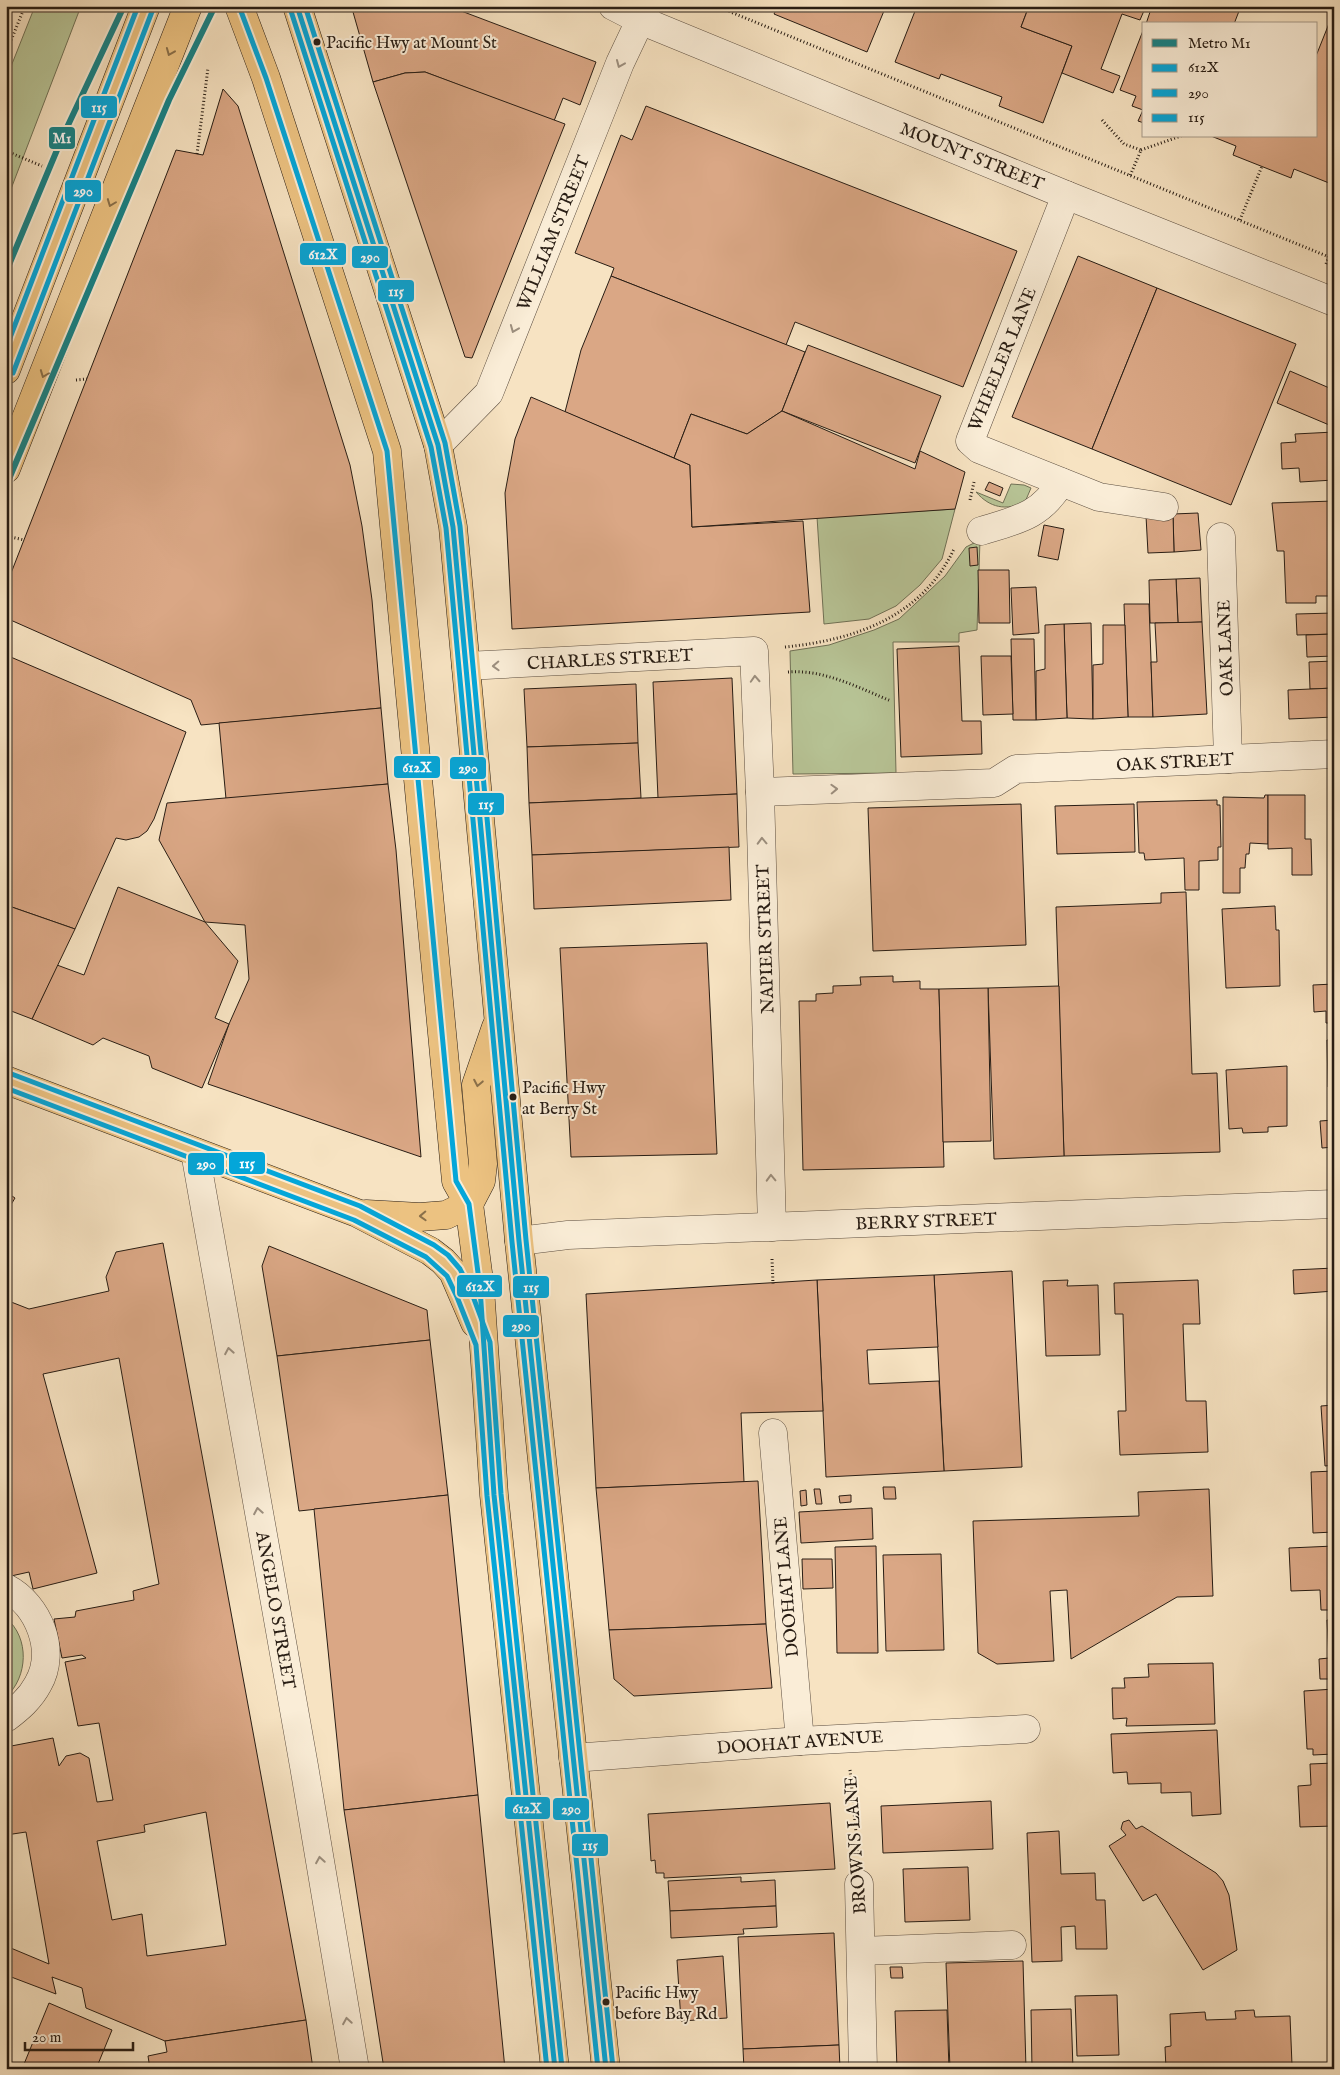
<svg xmlns="http://www.w3.org/2000/svg" width="1340" height="2075" font-family="'IM FELL English',serif">
	<rect width="100%" height="100%" fill="#f7e3c2"/>
	<filter id="stains"><feTurbulence type="fractalNoise" baseFrequency=".004" numOctaves="4"/><feColorMatrix values="0 0 0 0 .2 0 0 0 0 .09 0 0 0 0 .02 0 0 0 .5 -.17"/></filter>
	<radialGradient id="worn" r=".72"><stop offset=".6" stop-color="#630" stop-opacity="0"/><stop offset="1" stop-color="#630" stop-opacity=".3"/></radialGradient>
	<g fill="#b8c597" stroke="#707156">
		<path d="M35 6H81L6 202V79Z"/>
		<path d="M1011 484 1024 485 1031 488 1025 502C1006 511 990 508 976 492L1003 503Z"/>
		<path d="M955 509 942 559 920 585 896 606 869 619 824 624 817 517Z"/>
		<path d="M980 540 977 630 959 633V642H893L896 773 793 774 790 651 829 645 874 630 899 619 945 576 966 547Z"/>
		<path d="M6 1618C30 1638 28 1677 6 1697Z"/>
	</g>
	<g fill="#daa785" stroke="#281d14" fill-rule="evenodd">
		<path d="M359 6H448L596 62 580 105 563 98 554 121 425 72 405 73 373 82 353 12Z"/>
		<path d="M778 6H886L867 52 774 14Z"/>
		<path d="M917 6H959L969 10 970 6H1029L1021 27 1072 46 1043 123 999 106 1002 97 941 74 939 79 895 62Z"/>
		<path d="M1029 6H1146L1140 20 1122 14 1101 69 1120 76 1113 93 1062 73 1072 46 1021 27Z"/>
		<path d="M1152 6H1241L1234 24H1146Z"/>
		<path d="M1334 11V172L1329 183 1294 169 1291 178 1233 155 1236 146 1211 136H1316V56Z"/>
		<path d="M1144 28V123L1138 121 1143 110 1132 106 1136 96 1120 90Z"/>
		<path d="M425 72 565 124 472 358 465 357 373 82 405 73Z"/>
		<path d="M223 89 238 106 350 465 362 526 372 600 381 708 201 725 191 700 6 618V586L176 150 203 155Z"/>
		<path d="M646 106 1017 251 963 387 795 322 786 345 611 276 614 268 575 253 621 135 632 140Z"/>
		<path d="M1078 256 1157 288 1092 449 1012 417Z"/>
		<path d="M611 276 805 352 782 411 747 434 691 414 674 458 565 412 581 350Z"/>
		<path d="M1157 288 1296 344 1231 505 1092 449Z"/>
		<path d="M808 345 941 396 915 463 782 411Z"/>
		<path d="M1290 371 1334 390V427L1277 403Z"/>
		<path d="M531 397 690 465 692 527 803 521 810 612 512 629 505 493 515 439Z"/>
		<path d="M782 411 915 469 920 451 965 472 955 509 692 527 690 465 674 458 691 414 747 434Z"/>
		<path d="M1334 432V480L1300 482 1299 468 1282 469 1281 443 1296 442 1295 434Z"/>
		<path d="M989 482 1003 488 1000 496 985 490Z"/>
		<path d="M1334 501V596H1316V603H1286L1284 551H1277L1272 503Z"/>
		<path d="M1198 513 1201 550 1174 552 1173 514Z"/>
		<path d="M1173 514 1174 552 1148 553 1146 516Z"/>
		<path d="M1044 525 1064 529 1058 560 1038 556Z"/>
		<path d="M977 547 978 565 970 566 969 548Z"/>
		<path d="M978 570H1009L1010 623H979Z"/>
		<path d="M1200 578 1202 622 1178 623 1176 579Z"/>
		<path d="M1176 579 1178 623H1150L1149 580Z"/>
		<path d="M1036 587 1039 633 1013 635 1011 588Z"/>
		<path d="M1124 604H1149L1153 717H1128Z"/>
		<path d="M1334 613V634L1297 635 1296 614Z"/>
		<path d="M1202 622 1207 714 1153 717 1151 662H1157L1155 623Z"/>
		<path d="M1091 623 1093 719 1067 718 1064 624Z"/>
		<path d="M1064 624 1067 718 1036 720V671L1045 669V625Z"/>
		<path d="M1103 625H1125L1128 717 1093 719V665L1103 664Z"/>
		<path d="M1334 634V656L1307 657 1306 635Z"/>
		<path d="M1011 639H1034L1036 720H1013Z"/>
		<path d="M959 646 962 721H981L982 754 901 757 897 649Z"/>
		<path d="M6 655 186 732 154 819 147 831 139 837 126 840 116 838 75 929 6 905Z"/>
		<path d="M981 656H1011L1013 714 983 715Z"/>
		<path d="M1334 661V688L1310 689 1309 662Z"/>
		<path d="M732 678 737 794 658 798 653 682Z"/>
		<path d="M636 684 638 743 527 747 524 689Z"/>
		<path d="M1334 688V717L1289 719 1288 690Z"/>
		<path d="M381 708 388 784 226 799 219 723Z"/>
		<path d="M638 743 641 798 529 803 527 747Z"/>
		<path d="M388 784 396 850 421 1157 208 1084 229 1024 249 979 245 925 205 922 159 840 167 803Z"/>
		<path d="M737 794 739 847 532 855 529 803Z"/>
		<path d="M1265 795H1268V844L1250 843 1249 854H1246L1245 868H1240V893H1223V797L1264 798Z"/>
		<path d="M1268 795H1305V839H1311L1312 875H1292V848L1268 849Z"/>
		<path d="M1217 800V805H1220L1221 847H1218V860L1199 861V890H1185L1184 858 1145 860 1144 853H1139L1137 802Z"/>
		<path d="M1021 804 1026 945 873 951 868 808Z"/>
		<path d="M1134 804 1135 852 1057 854 1055 806Z"/>
		<path d="M729 847 731 900 534 909 532 855Z"/>
		<path d="M118 887 205 922 238 961 215 1018 229 1024 202 1088 152 1068 149 1056 103 1038 93 1045 32 1019 57 965 84 975Z"/>
		<path d="M1186 892 1192 1074 1217 1073 1220 1152 1064 1156 1056 907 1161 903V893Z"/>
		<path d="M6 905 75 929 32 1019 6 1009Z"/>
		<path d="M1275 906 1276 930H1279L1280 986 1226 988 1222 909Z"/>
		<path d="M707 943 717 1154 571 1157 560 948Z"/>
		<path d="M893 976V982L920 981V989H939L944 1167 803 1170 799 1001H816V994L833 993V986L861 985 860 977Z"/>
		<path d="M1334 984V1023H1326V1011L1314 1012 1313 985Z"/>
		<path d="M1059 986 1064 1156 994 1159 988 988Z"/>
		<path d="M988 988 991 1141 943 1142 939 989Z"/>
		<path d="M1327 1040H1334V1087H1328Z"/>
		<path d="M1287 1066V1126L1268 1127V1132L1243 1133 1242 1128 1229 1129 1226 1070Z"/>
		<path d="M1334 1120V1147L1322 1148 1320 1121Z"/>
		<path d="M6 1192 15 1198 6 1213Z"/>
		<path d="M163 1243 306 2020 165 2041 86 2008 82 1988 52 1977 56 1994 6 1975V1946L49 1964 26 1832 6 1835V1747L53 1738 59 1766 66 1756 80 1753 89 1758 97 1802 113 1800 99 1723 78 1726 65 1662 86 1658 82 1655 62 1658 54 1619 75 1617 76 1611 134 1600 133 1591 159 1584 119 1358 43 1374 97 1573 33 1589 29 1572 11 1576 6 1553 10 1550 6 1531V1300L29 1309 109 1291 106 1277 116 1252ZM206 1812 226 1945 147 1956 142 1914 112 1920 97 1841 145 1832 144 1825Z"/>
		<path d="M269 1246 427 1310 430 1340 277 1356 262 1266Z"/>
		<path d="M1333 1261H1334V1291L1294 1294 1293 1270 1334 1268Z"/>
		<path d="M1012 1271 1022 1467 944 1471 934 1275Z"/>
		<path d="M934 1275 938 1347 867 1350 869 1384 939 1381 944 1471 826 1477 817 1280Z"/>
		<path d="M817 1280 823 1411 741 1413 744 1482 596 1488 586 1294Z"/>
		<path d="M1068 1280 1067 1286 1098 1285 1100 1355 1046 1356 1043 1281Z"/>
		<path d="M1198 1280 1200 1324H1183L1186 1401H1206L1208 1452 1120 1455 1118 1411H1126L1123 1314H1115L1114 1283Z"/>
		<path d="M430 1340 448 1495 299 1511 277 1356Z"/>
		<path d="M1334 1405V1465L1325 1466 1321 1406Z"/>
		<path d="M1334 1471V1532L1313 1533 1311 1472Z"/>
		<path d="M758 1481 766 1624 609 1630 596 1488Z"/>
		<path d="M883 1487H895L896 1499H884Z"/>
		<path d="M814 1489H820L822 1504H816Z"/>
		<path d="M1209 1489 1213 1596 1177 1597 1071 1659 1067 1590 1050 1591 1054 1661 997 1664 978 1653 973 1521 1139 1516 1138 1492Z"/>
		<path d="M806 1490 807 1505 801 1506 800 1491Z"/>
		<path d="M448 1495 478 1795 344 1810 314 1509Z"/>
		<path d="M851 1495V1502L840 1503 839 1496Z"/>
		<path d="M872 1508 873 1539 801 1543 799 1512Z"/>
		<path d="M876 1546 878 1653H837L835 1547Z"/>
		<path d="M1334 1546V1610H1321L1320 1590 1291 1591 1289 1548Z"/>
		<path d="M941 1554 944 1650 886 1651 883 1555Z"/>
		<path d="M802 1559H832L833 1588 803 1589Z"/>
		<path d="M1327 1620H1334V1679H1320L1319 1659 1329 1658Z"/>
		<path d="M766 1624 772 1688 634 1696 614 1679 609 1630Z"/>
		<path d="M1213 1663 1215 1724 1126 1726 1127 1718 1113 1719 1112 1688H1125L1124 1678 1149 1677 1148 1664Z"/>
		<path d="M1334 1689V1754L1313 1755V1749H1307L1304 1691Z"/>
		<path d="M1217 1730 1221 1814 1192 1816 1191 1792 1161 1793V1783L1128 1784 1127 1772 1113 1773 1111 1734Z"/>
		<path d="M1334 1763V1826L1300 1827 1298 1786 1311 1785 1310 1764Z"/>
		<path d="M478 1795 505 2069H384L344 1810Z"/>
		<path d="M991 1801 993 1849 883 1853 881 1806Z"/>
		<path d="M830 1803 835 1869 664 1878V1873H656L655 1860 651 1861 648 1814Z"/>
		<path d="M1129 1820 1136 1829 1142 1826 1216 1873 1223 1881 1229 1895 1237 1950 1203 1970 1156 1894 1143 1901 1109 1846 1126 1835 1121 1829 1122 1825 1123 1822Z"/>
		<path d="M1059 1831 1061 1874 1095 1873 1096 1900H1105L1107 1949H1076L1075 1926 1061 1927 1062 1961 1032 1962 1027 1833Z"/>
		<path d="M1329 1835H1334V1898L1332 1899Z"/>
		<path d="M968 1867 970 1920 905 1922 903 1869Z"/>
		<path d="M741 1877V1882L775 1880 776 1906 670 1911 668 1881Z"/>
		<path d="M776 1906 777 1927 743 1929 744 1934 671 1938 670 1911Z"/>
		<path d="M834 1933 839 2045 743 2049 738 1937Z"/>
		<path d="M723 1956 727 2018 681 2021 677 1960Z"/>
		<path d="M1023 1961 1026 2069H950L946 1963Z"/>
		<path d="M890 1967H902L903 1978H891Z"/>
		<path d="M1117 1995 1119 2055 1077 2056 1075 1996Z"/>
		<path d="M49 2003 112 2030 96 2069H22Z"/>
		<path d="M1071 2009 1073 2069H1032L1031 2010Z"/>
		<path d="M947 2010 949 2069H897L895 2011Z"/>
		<path d="M1254 2010 1255 2017 1290 2016 1292 2065H1284V2069H1166L1165 2047 1171 2046 1170 2014 1205 2012 1206 2020 1236 2019 1235 2011Z"/>
		<path d="M306 2020 313 2069H150L148 2056 167 2052 165 2041Z"/>
		<path d="M839 2045 840 2069H744L743 2049Z"/>
	</g>
	<g fill="none" stroke-linecap="round" stroke-linejoin="round">
		<g stroke="#5c4e40" stroke-width="29">
			<g id="minor">
				<path d="M613 6 640 20 1066 195 1334 302"/>
				<path d="M1066 195 970 441 979 449 1099 497 1164 507"/>
				<path d="M438 445 489 393 620 63 647 6"/>
				<path d="M981 531C1017 520 1041 516 1061 482"/>
				<path d="M1221 537 1228 759"/>
				<path d="M466 666 754 651 760 792 772 1227"/>
				<path d="M760 792 994 783 1016 769 1334 754"/>
				<path d="M195 1152 304 1766 355 2069"/>
				<path d="M519 1241 568 1235 1334 1204"/>
				<path d="M773 1433 800 1741"/>
				<path d="M6 1588C39 1605 57 1651 38 1684 30 1699 19 1708 6 1718"/>
				<path d="M573 1758 800 1741 1026 1729"/>
				<path d="M859 1884 863 2069"/>
				<path d="M861 1951 1012 1945"/>
			</g>
		</g>
		<g stroke="#281d14" stroke-width="29">
			<g id="major">
				<path d="M239 6 266 78 387 451 456 1181 469 1204 480 1288 494 1495 555 2069"/>
				<path d="M297 6 438 445 453 527 519 1241 606 2069"/>
				<path d="M6 370 146 6"/>
				<path d="M6 469 188 6"/>
				<path d="M6 1080 357 1213 430 1251 443 1261 453 1272 475 1323"/>
				<path d="M469 1204 481 1181 483 1164 476 1085 496 1027"/>
				<path d="M366 1214 420 1217 446 1215 469 1204"/>
			</g>
		</g>
		<g stroke="#281d14" stroke-width="3" stroke-dasharray="1 2.5" stroke-linecap="butt">
			<path d="M716 6 1334 259"/>
			<path d="M6 53 25 6"/>
			<path d="M1102 120 1124 144 1141 150 1130 176"/>
			<path d="M1141 150 1181 136"/>
			<path d="M6 151 42 166"/>
			<path d="M197 154 208 68"/>
			<path d="M1240 220 1262 166"/>
			<path d="M1326 264 1334 244"/>
			<path d="M76 380 87 379"/>
			<path d="M970 500 974 482"/>
			<path d="M11 537 24 540"/>
			<path d="M785 647C855 640 922 617 954 549"/>
			<path d="M788 672C824 669 859 688 891 701"/>
			<path d="M772 1259 773 1284"/>
			<path d="M850 1770 858 1853"/>
		</g>
		<use href="#minor" stroke="#faedd7" stroke-width="28"/>
		<use href="#major" stroke="#ecc281" stroke-width="28"/>
		<g stroke="#faedd7" stroke-width="9">
			<g id="bus-1">
				<path d="M239 6 266 78 387 451 456 1181 469 1204 480 1288 494 1495 555 2069"/>
				<path d="M297 6 438 445 453 527 519 1241 606 2069"/>
			</g>
		</g>
		<g stroke="#faedd7" stroke-width="9">
			<g id="bus-2">
				<path d="M290 8 431 447 446 528 512 1242 598 2069"/>
				<path d="M13 373 153 9"/>
				<path d="M6 1088 354 1220 426 1257 447 1276 457 1297 476 1345 487 1496 547 2069"/>
			</g>
		</g>
		<g stroke="#faedd7" stroke-width="9">
			<g id="bus-3">
				<path d="M305 6 445 443 460 526 526 1240 613 2068"/>
				<path d="M6 348 138 6"/>
				<path d="M9 1073 360 1206 434 1245 448 1255 460 1269 471 1291 490 1342 501 1494 562 2068"/>
			</g>
		</g>
		<use href="#bus-1" stroke="#04a6d9" stroke-width="5"/>
		<use href="#bus-2" stroke="#04a6d9" stroke-width="5"/>
		<use href="#bus-3" stroke="#04a6d9" stroke-width="5"/>
		<g stroke="#faedd7" stroke-width="10">
			<g id="metro-1">
				<path d="M6 272 62 138 124 6"/>
				<path d="M6 486 169 100 215 6"/>
			</g>
		</g>
		<use href="#metro-1" stroke="#168388" stroke-width="6"/>
	</g>
	<defs><path id="oneway-chevron" d="M-2-3.5L2.5 0L-2 3.5" fill="none" stroke-width="1.6" stroke-linecap="round" stroke-linejoin="round" transform="scale(1.25)"/></defs>
	<g stroke="#8a704a">
		<use href="#oneway-chevron" transform="translate(170 52) rotate(112)"/>
		<use href="#oneway-chevron" transform="translate(111 203) rotate(111)"/>
		<use href="#oneway-chevron" transform="translate(44 374) rotate(111)"/>
		<use href="#oneway-chevron" transform="translate(478 1083) rotate(101)"/>
		<use href="#oneway-chevron" transform="translate(423 1216) rotate(178)"/>
	</g>
	<g stroke="#9c8f7f">
		<use href="#oneway-chevron" transform="translate(620 64) rotate(113)"/>
		<use href="#oneway-chevron" transform="translate(514 329) rotate(112)"/>
		<use href="#oneway-chevron" transform="translate(496 666) rotate(178)"/>
		<use href="#oneway-chevron" transform="translate(755 679) rotate(-93)"/>
		<use href="#oneway-chevron" transform="translate(834 789) rotate(-2)"/>
		<use href="#oneway-chevron" transform="translate(762 841) rotate(-92)"/>
		<use href="#oneway-chevron" transform="translate(771 1178) rotate(-92)"/>
		<use href="#oneway-chevron" transform="translate(229 1351) rotate(-100)"/>
		<use href="#oneway-chevron" transform="translate(258 1511) rotate(-100)"/>
		<use href="#oneway-chevron" transform="translate(320 1860) rotate(-99)"/>
		<use href="#oneway-chevron" transform="translate(347 2021) rotate(-99)"/>
	</g>
	<g fill="#281d14" stroke="#faedd7" stroke-width="2">
		<circle cx="317" cy="42" r="4.5"/>
		<circle cx="513" cy="1097" r="4.5"/>
		<circle cx="606" cy="2002" r="4.5"/>
	</g>
	<g text-anchor="middle" stroke-width="4" stroke-linejoin="round" paint-order="stroke">
		<g font-size="17" fill="#281d14" stroke="#faedd7" text-anchor="start">
			<text x="326" y="48">Pacific Hwy at Mount St</text>
			<text x="522" y="1093">Pacific Hwy<tspan x="522" dy="21">at Berry St</tspan></text>
			<text x="615" y="1998">Pacific Hwy<tspan x="615" dy="21">before Bay Rd</tspan></text>
		</g>
		<g font-size="18" fill="#281d14" stroke="#faedd7">
			<text transform="translate(972 156) rotate(22)" y="6">MOUNT STREET</text>
			<text transform="translate(553 233) rotate(-68)" y="6">WILLIAM STREET</text>
			<text transform="translate(1002 359) rotate(-68)" y="6">WHEELER LANE</text>
			<text transform="translate(1225 648) rotate(-92)" y="6">OAK LANE</text>
			<text transform="translate(610 659) rotate(-3)" y="6">CHARLES STREET</text>
			<text transform="translate(1175 762) rotate(-3)" y="6">OAK STREET</text>
			<text transform="translate(765 939) rotate(-92)" y="6">NAPIER STREET</text>
			<text transform="translate(926 1221) rotate(-2)" y="6">BERRY STREET</text>
			<text transform="translate(786 1587) rotate(-95)" y="6">DOOHAT LANE</text>
			<text transform="translate(276 1610) rotate(80)" y="6">ANGELO STREET</text>
			<text transform="translate(800 1742) rotate(-4)" y="6">DOOHAT AVENUE</text>
			<text transform="translate(855 1845) rotate(-94)" y="6">BROWNS LANE</text>
		</g>
	</g>
	<g stroke="#faedd7" stroke-width="2">
		<rect x="80" y="95" width="38" height="24" rx="5" fill="#04a6d9"/>
		<rect x="48" y="126" width="28" height="24" rx="5" fill="#168388"/>
		<rect x="64" y="179" width="38" height="24" rx="5" fill="#04a6d9"/>
		<rect x="299" y="242" width="48" height="24" rx="5" fill="#04a6d9"/>
		<rect x="351" y="245" width="38" height="24" rx="5" fill="#04a6d9"/>
		<rect x="377" y="279" width="38" height="24" rx="5" fill="#04a6d9"/>
		<rect x="393" y="755" width="48" height="24" rx="5" fill="#04a6d9"/>
		<rect x="449" y="756" width="38" height="24" rx="5" fill="#04a6d9"/>
		<rect x="467" y="792" width="38" height="24" rx="5" fill="#04a6d9"/>
		<rect x="228" y="1151" width="38" height="24" rx="5" fill="#04a6d9"/>
		<rect x="187" y="1152" width="38" height="24" rx="5" fill="#04a6d9"/>
		<rect x="456" y="1274" width="47" height="24" rx="5" fill="#04a6d9"/>
		<rect x="512" y="1275" width="38" height="24" rx="5" fill="#04a6d9"/>
		<rect x="502" y="1314" width="38" height="24" rx="5" fill="#04a6d9"/>
		<rect x="504" y="1796" width="47" height="24" rx="5" fill="#04a6d9"/>
		<rect x="552" y="1797" width="38" height="24" rx="5" fill="#04a6d9"/>
		<rect x="571" y="1833" width="38" height="24" rx="5" fill="#04a6d9"/>
	</g>
	<g font-size="14" text-anchor="middle" font-weight="bold" fill="#fff">
		<text x="99" y="112">115</text>
		<text x="62" y="143">M1</text>
		<text x="83" y="196">290</text>
		<text x="323" y="259">612X</text>
		<text x="370" y="262">290</text>
		<text x="396" y="296">115</text>
		<text x="417" y="772">612X</text>
		<text x="468" y="773">290</text>
		<text x="486" y="809">115</text>
		<text x="247" y="1168">115</text>
		<text x="206" y="1169">290</text>
		<text x="480" y="1291">612X</text>
		<text x="531" y="1292">115</text>
		<text x="521" y="1331">290</text>
		<text x="527" y="1813">612X</text>
		<text x="571" y="1814">290</text>
		<text x="590" y="1850">115</text>
	</g>
	<rect width="1340" height="2075" fill="none" stroke="#f7e3c2" stroke-width="25"/>
	<rect x="8" y="8" width="1325" height="2060" fill="none" stroke="#281d14" stroke-width="2.5"/>
	<rect x="12" y="12" width="1315" height="2050" fill="none" stroke="#281d14"/>
	<rect x="1142" y="22" width="175" height="115" fill="#faedd7" stroke="#a69a89"/>
	<rect x="1152" y="39" width="25" height="8" fill="#168388" stroke="#a69a89"/>
	<text x="1188" y="48" font-size="15" fill="#281d14">Metro M1</text>
	<rect x="1152" y="64" width="25" height="8" fill="#04a6d9" stroke="#a69a89"/>
	<text x="1188" y="72" font-size="15" fill="#281d14">612X</text>
	<rect x="1152" y="89" width="25" height="8" fill="#04a6d9" stroke="#a69a89"/>
	<text x="1188" y="98" font-size="15" fill="#281d14">290</text>
	<rect x="1152" y="114" width="25" height="8" fill="#04a6d9" stroke="#a69a89"/>
	<text x="1188" y="122" font-size="15" fill="#281d14">115</text>
	<path d="M25 2042v8h108v-8" fill="none" stroke="#281d14" stroke-width="2.5"/>
	<text x="32" y="2042" font-size="15" fill="#281d14" stroke="#faedd7" stroke-width="4" paint-order="stroke">20 m</text>
	<rect width="100%" height="100%" filter="url(#stains)"/>
	<rect width="100%" height="100%" fill="url(#worn)"/>
</svg>
